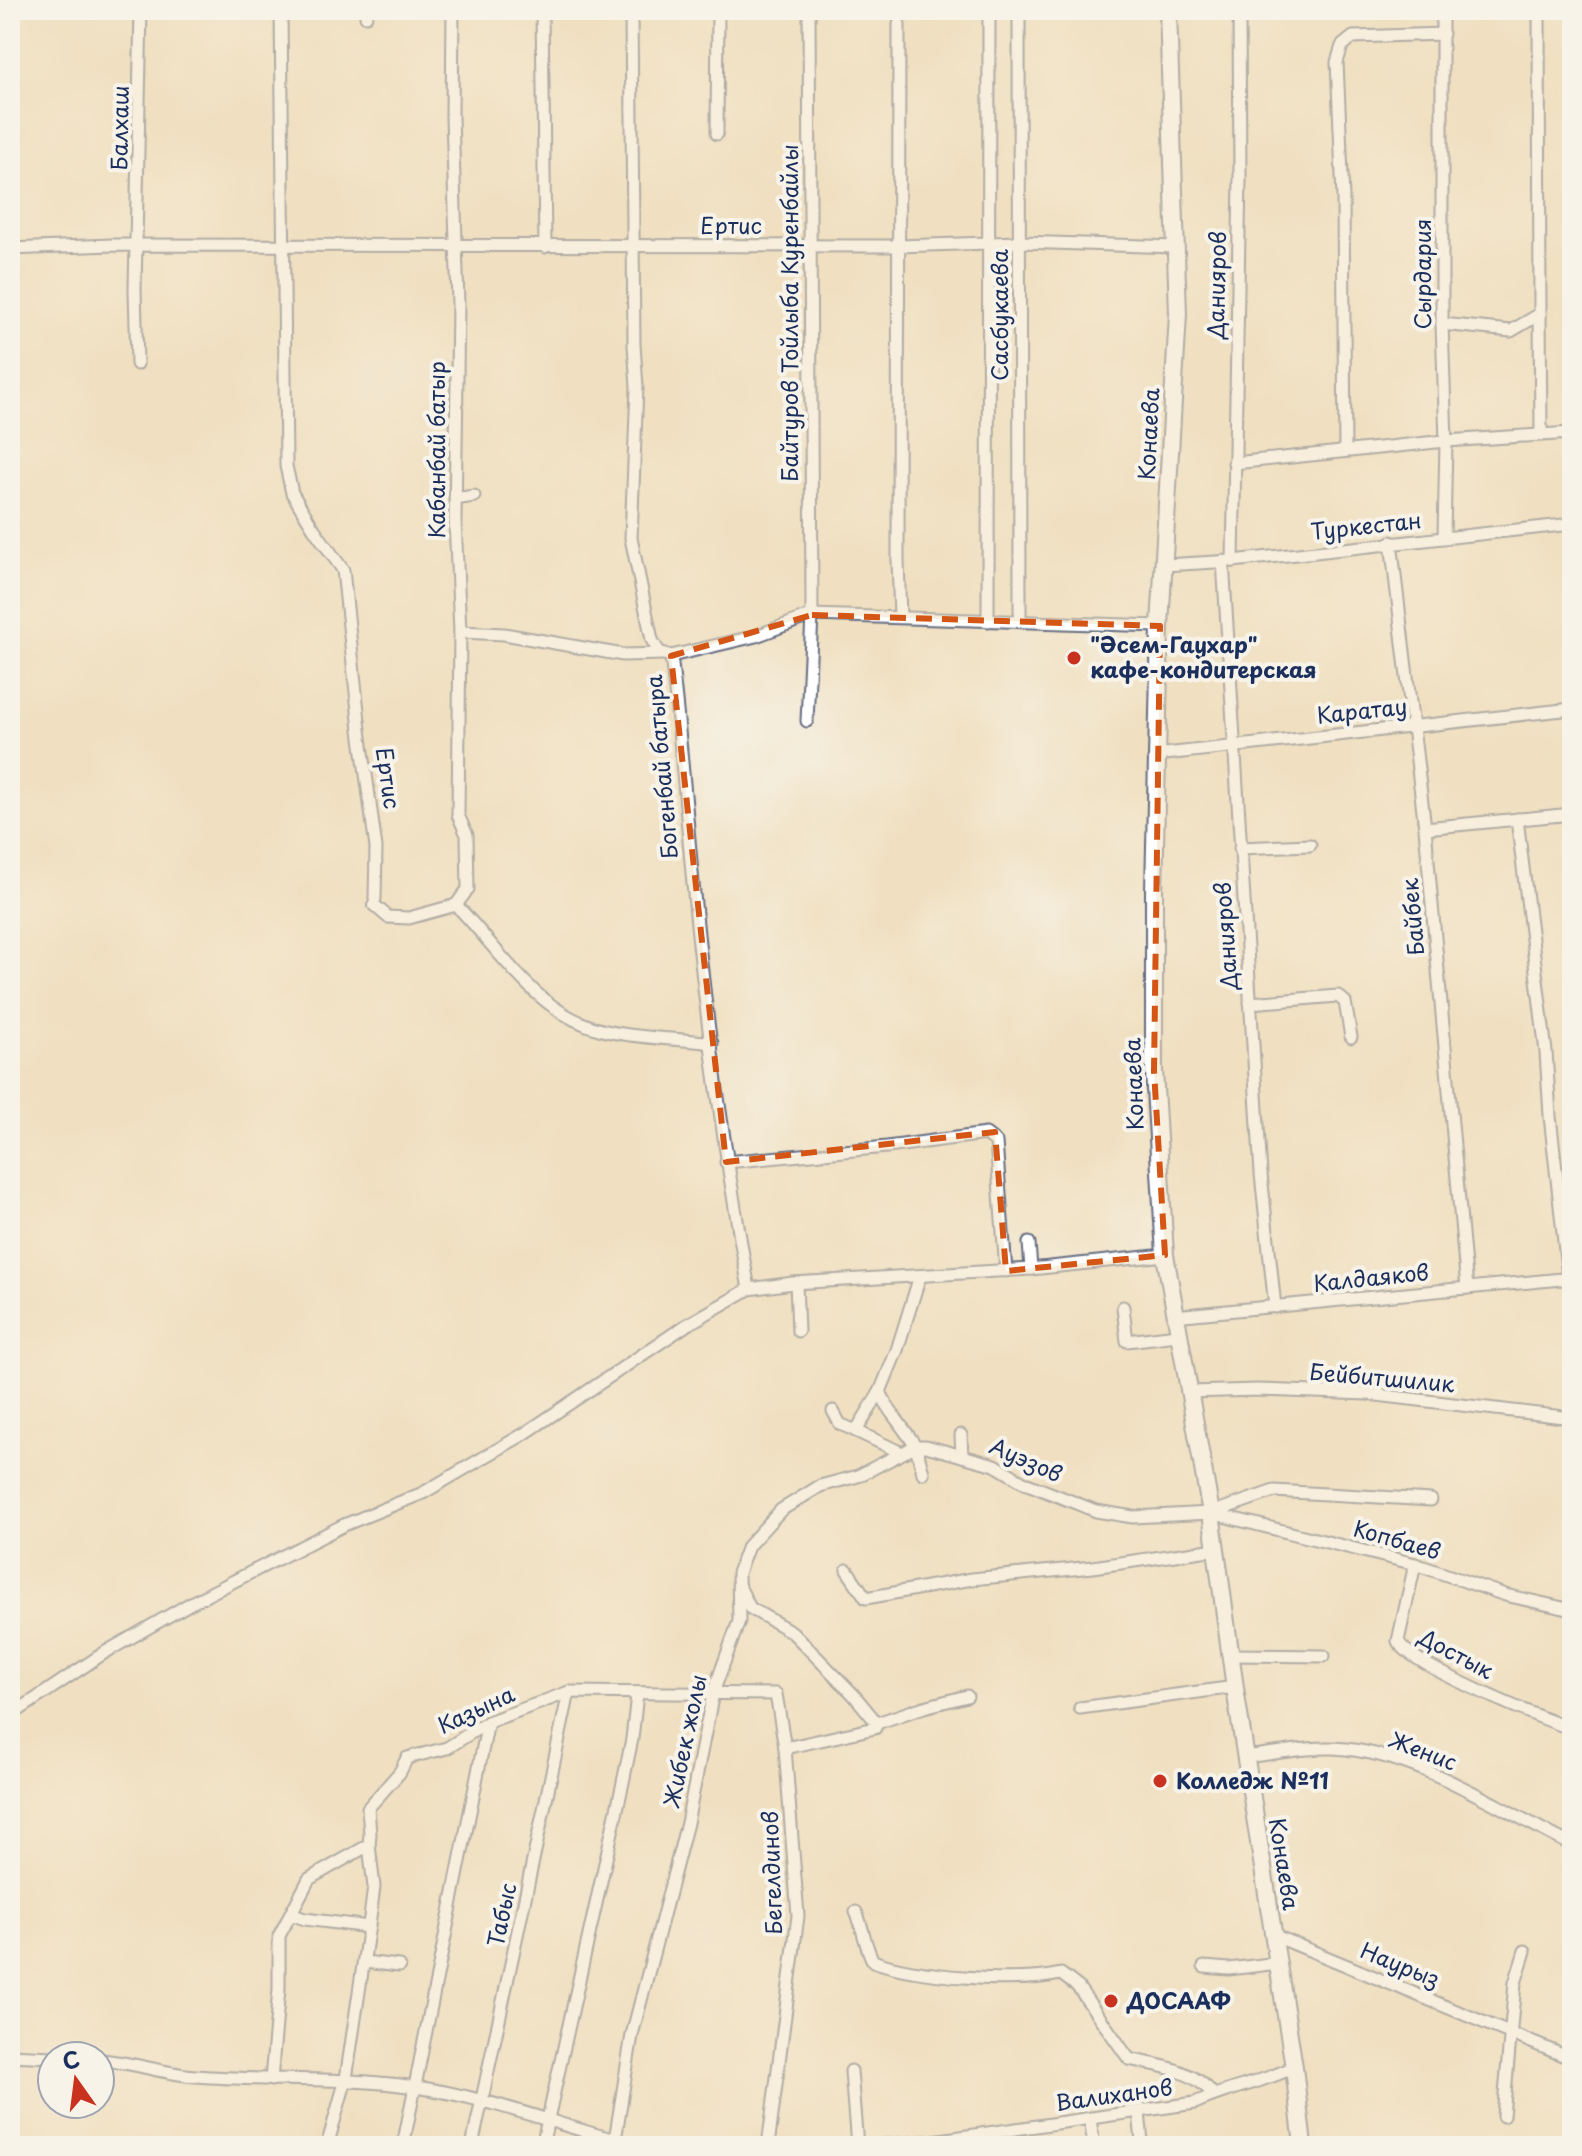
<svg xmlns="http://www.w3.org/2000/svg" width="1582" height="2156" font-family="'Playpen Sans',sans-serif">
	<rect width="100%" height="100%" fill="#f7f3e8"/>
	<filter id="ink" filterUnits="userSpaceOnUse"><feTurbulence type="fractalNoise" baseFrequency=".0125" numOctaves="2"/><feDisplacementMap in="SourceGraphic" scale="16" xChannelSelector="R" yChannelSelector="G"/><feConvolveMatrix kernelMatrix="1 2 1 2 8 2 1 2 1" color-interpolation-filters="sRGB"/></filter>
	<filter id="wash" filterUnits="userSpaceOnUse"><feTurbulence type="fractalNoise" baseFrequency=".006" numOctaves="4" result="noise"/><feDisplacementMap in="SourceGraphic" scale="32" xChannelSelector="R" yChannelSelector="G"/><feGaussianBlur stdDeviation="1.8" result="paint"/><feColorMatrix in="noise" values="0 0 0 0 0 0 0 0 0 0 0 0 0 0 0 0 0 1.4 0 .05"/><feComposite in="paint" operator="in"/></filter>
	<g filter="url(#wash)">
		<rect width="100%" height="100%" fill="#f0e0c1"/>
	</g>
	<g filter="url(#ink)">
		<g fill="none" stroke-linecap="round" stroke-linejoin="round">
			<g stroke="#666d81" stroke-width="15">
				<g id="street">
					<path d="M281 10 286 466 292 493 314 529 343 570 360 730 376 848 375 899"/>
					<path d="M366 10V16"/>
					<path d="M453 10 452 116 458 304 455 520 460 632 458 815 467 835 468 889"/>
					<path d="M542 10 545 247"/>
					<path d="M631 10 634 345 637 387 631 538 652 640 659 652 671 656"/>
					<path d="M1019 10 1020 621"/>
					<path d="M1442 10V324L1446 441 1444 537"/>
					<path d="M899 24 898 560 900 617"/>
					<path d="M717 134 718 10"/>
					<path d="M10 249 112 245 898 246 1020 242 1176 247"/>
					<path d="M1540 314 1541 435"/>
					<path d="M1442 324 1511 331 1540 314 1539 10"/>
					<path d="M137 364 135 289 141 10"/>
					<path d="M1345 451 1343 198 1337 62 1342 46 1353 37 1443 34"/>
					<path d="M1234 463 1446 441 1572 433"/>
					<path d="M455 499 474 496"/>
					<path d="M1391 542 1425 828 1467 1288"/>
					<path d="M1223 561 1261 1174 1275 1307"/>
					<path d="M1233 561 1240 178 1239 10"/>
					<path d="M1164 565 1233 561 1572 524"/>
					<path d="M988 621 989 10"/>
					<path d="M460 632 504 634 623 655 665 654"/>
					<path d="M671 656C683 755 689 854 700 953 712 1065 729 1178 749 1289"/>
					<path d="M671 656 756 636 812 615 1160 626"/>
					<path d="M807 721 812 615 809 10"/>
					<path d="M1156 755 1572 709"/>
					<path d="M1517 819 1546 1052 1550 1116 1568 1278"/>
					<path d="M1425 828 1572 814"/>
					<path d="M1240 848 1310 845"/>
					<path d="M374 905 388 917 409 918 456 905 465 893"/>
					<path d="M456 905C501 951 536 1013 602 1030 638 1039 675 1038 712 1043"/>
					<path d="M1250 1003 1338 996 1345 1002 1351 1037"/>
					<path d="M726 1162 887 1147 986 1134 996 1142 1006 1271"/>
					<path d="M1029 1243 1031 1269"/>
					<path d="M920 1276 897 1350 880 1392 889 1409 916 1446H926L995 1465 1025 1483 1096 1511 1133 1517 1211 1513 1274 1491 1431 1500"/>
					<path d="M796 1283 798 1331"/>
					<path d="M1123 1307 1127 1341 1177 1335"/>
					<path d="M1174 1316 1572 1278"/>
					<path d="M880 1392 856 1431 902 1453"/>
					<path d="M1188 1392 1258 1390 1368 1394 1572 1418"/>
					<path d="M833 1411 840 1424 856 1431"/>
					<path d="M961 1435 962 1456"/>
					<path d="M1211 1513 1415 1564 1505 1595 1572 1610"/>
					<path d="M1415 1564 1398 1641C1410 1666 1541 1718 1572 1729"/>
					<path d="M847 1570 866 1598 972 1579 1093 1567 1216 1549"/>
					<path d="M740 1588 750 1608 792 1632 853 1694 877 1723"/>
					<path d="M1230 1655 1324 1656"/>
					<path d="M1080 1708 1235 1687"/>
					<path d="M10 1716 104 1653 191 1603 344 1525 423 1493 524 1434 685 1326 749 1289 793 1283 1031 1269 1165 1255"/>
					<path d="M785 1748 875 1728 877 1723 924 1707 967 1696"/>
					<path d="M1245 1757C1273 1754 1304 1747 1332 1748 1416 1751 1499 1809 1572 1845"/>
					<path d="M856 1912C864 1929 864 1944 873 1961 916 1977 1017 1984 1061 1974L1078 1987 1129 2059C1159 2066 1193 2069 1213 2094"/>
					<path d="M290 1914 305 1919 369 1927"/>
					<path d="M1273 1935 1572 2059"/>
					<path d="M364 1962 399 1966"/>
					<path d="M1204 1967 1229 1969 1278 1963"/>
					<path d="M10 2055 52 2057"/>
					<path d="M100 2060C133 2062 164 2074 196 2076 269 2082 342 2076 415 2087 482 2096 549 2122 615 2140L619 2145 625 2146"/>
					<path d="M851 2071 857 2146"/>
					<path d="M271 2080 279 1989V1936L309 1879 369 1845"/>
					<path d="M1139 2112 1142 2142"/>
					<path d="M1503 2116 1515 1983 1525 1951"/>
					<path d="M1090 2119 1094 2146"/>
					<path d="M615 2140 632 2035 687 1823 713 1693 739 1621 738 1573 748 1546 781 1510 820 1486 858 1476 916 1446 923 1473"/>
					<path d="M327 2146 346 2079 369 1925 374 1887 369 1845 370 1834 368 1808 400 1772 407 1758 447 1748 488 1722 569 1692 776 1694 785 1748 798 1916 768 2146"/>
					<path d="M403 2146 488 1722"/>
					<path d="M472 2146 569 1692"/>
					<path d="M542 2146 622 1787 632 1739 637 1694"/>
					<path d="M873 2146 933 2141 1195 2103C1227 2088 1262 2083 1294 2067"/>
				</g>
			</g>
			<g stroke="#666d81" stroke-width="20">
				<path id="secondary" d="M1168 10 1178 314 1160 626 1154 891V1071L1165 1255 1211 1513 1236 1695 1294 2067 1303 2146"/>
			</g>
			<use href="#street" stroke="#fff" stroke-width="11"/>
			<use href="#secondary" stroke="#fff" stroke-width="16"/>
		</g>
	</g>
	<path d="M0 0H1582V2156H0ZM812 615 1160 626 1154 1071 1165 1255 1006 1271 995 1132 726 1162 671 656Z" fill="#f0e0c1" fill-opacity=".55" fill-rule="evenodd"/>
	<path fill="none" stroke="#d45514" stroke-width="6" stroke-dasharray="16 10" stroke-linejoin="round" d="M812 615 1160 626 1154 1071 1165 1255 1006 1271 995 1132 726 1162 671 656Z"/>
	<g fill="#c8321e" stroke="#f7f3e8" stroke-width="3">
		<circle cx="1074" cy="658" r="8"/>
		<circle cx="1160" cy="1781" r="8"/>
		<circle cx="1111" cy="2001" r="8"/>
	</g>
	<g text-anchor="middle" stroke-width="8" stroke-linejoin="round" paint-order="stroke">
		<g font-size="22" fill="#1b2f5e" stroke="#f7f3e8">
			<text transform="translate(120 128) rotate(-89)" y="8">Балхаш</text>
			<text x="731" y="234">Ертис</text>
			<text transform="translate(1423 274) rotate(-90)" y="8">Сырдария</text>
			<text transform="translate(1217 285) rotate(-89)" y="8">Данияров</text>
			<text transform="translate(790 313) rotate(-90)" y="8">Байтуров Тойлыба Куренбайлы</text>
			<text transform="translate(1000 315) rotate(-90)" y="8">Сасбукаева</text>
			<text transform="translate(1149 434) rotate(-87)" y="8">Конаева</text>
			<text transform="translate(437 450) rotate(-90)" y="8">Кабанбай батыр</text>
			<text transform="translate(1366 526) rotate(-6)" y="8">Туркестан</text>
			<text transform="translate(1362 711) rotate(-6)" y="8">Каратау</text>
			<text transform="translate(662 767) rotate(-95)" y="8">Богенбай батыра</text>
			<text transform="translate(388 778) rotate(82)" y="8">Ертис</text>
			<text transform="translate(1413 917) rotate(-95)" y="8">Байбек</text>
			<text transform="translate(1226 936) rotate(-94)" y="8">Данияров</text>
			<text transform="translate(1134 1084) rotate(-92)" y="8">Конаева</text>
			<text transform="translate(1371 1278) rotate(-6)" y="8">Калдаяков</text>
			<text transform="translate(1382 1378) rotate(5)" y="8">Бейбитшилик</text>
			<text transform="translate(1026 1460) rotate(24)" y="8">Ауэзов</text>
			<text transform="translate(1397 1540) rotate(16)" y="8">Копбаев</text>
			<text transform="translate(1456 1654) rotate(28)" y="8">Достык</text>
			<text transform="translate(476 1710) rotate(-25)" y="8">Казына</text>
			<text transform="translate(685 1741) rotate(-78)" y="8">Жибек жолы</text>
			<text transform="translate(1423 1751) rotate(21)" y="8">Женис</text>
			<text transform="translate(1284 1864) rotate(81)" y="8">Конаева</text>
			<text transform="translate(772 1873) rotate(-92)" y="8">Бегелдинов</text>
			<text transform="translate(502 1915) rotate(-78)" y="8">Табыс</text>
			<text transform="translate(1400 1965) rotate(22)" y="8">Наурыз</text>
			<text transform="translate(1114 2095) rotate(-8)" y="8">Валиханов</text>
		</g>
		<g font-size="22" font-weight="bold" fill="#1b2f5e" stroke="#f7f3e8" text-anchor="start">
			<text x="1090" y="653">"Әсем-Гаухар"<tspan x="1090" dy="25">кафе-кондитерская</tspan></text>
			<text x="1176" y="1789">Колледж №11</text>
			<text x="1127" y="2009">ДОСААФ</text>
		</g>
	</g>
	<rect width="1582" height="2156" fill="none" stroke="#f7f3e8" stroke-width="40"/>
	<g transform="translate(76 2080) rotate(346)"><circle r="38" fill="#f7f3e8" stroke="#9fa5b1" stroke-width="2"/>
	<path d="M0-6L14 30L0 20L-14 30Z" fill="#c8321e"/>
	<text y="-12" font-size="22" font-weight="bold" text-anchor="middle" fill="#1b2f5e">С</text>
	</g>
</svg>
